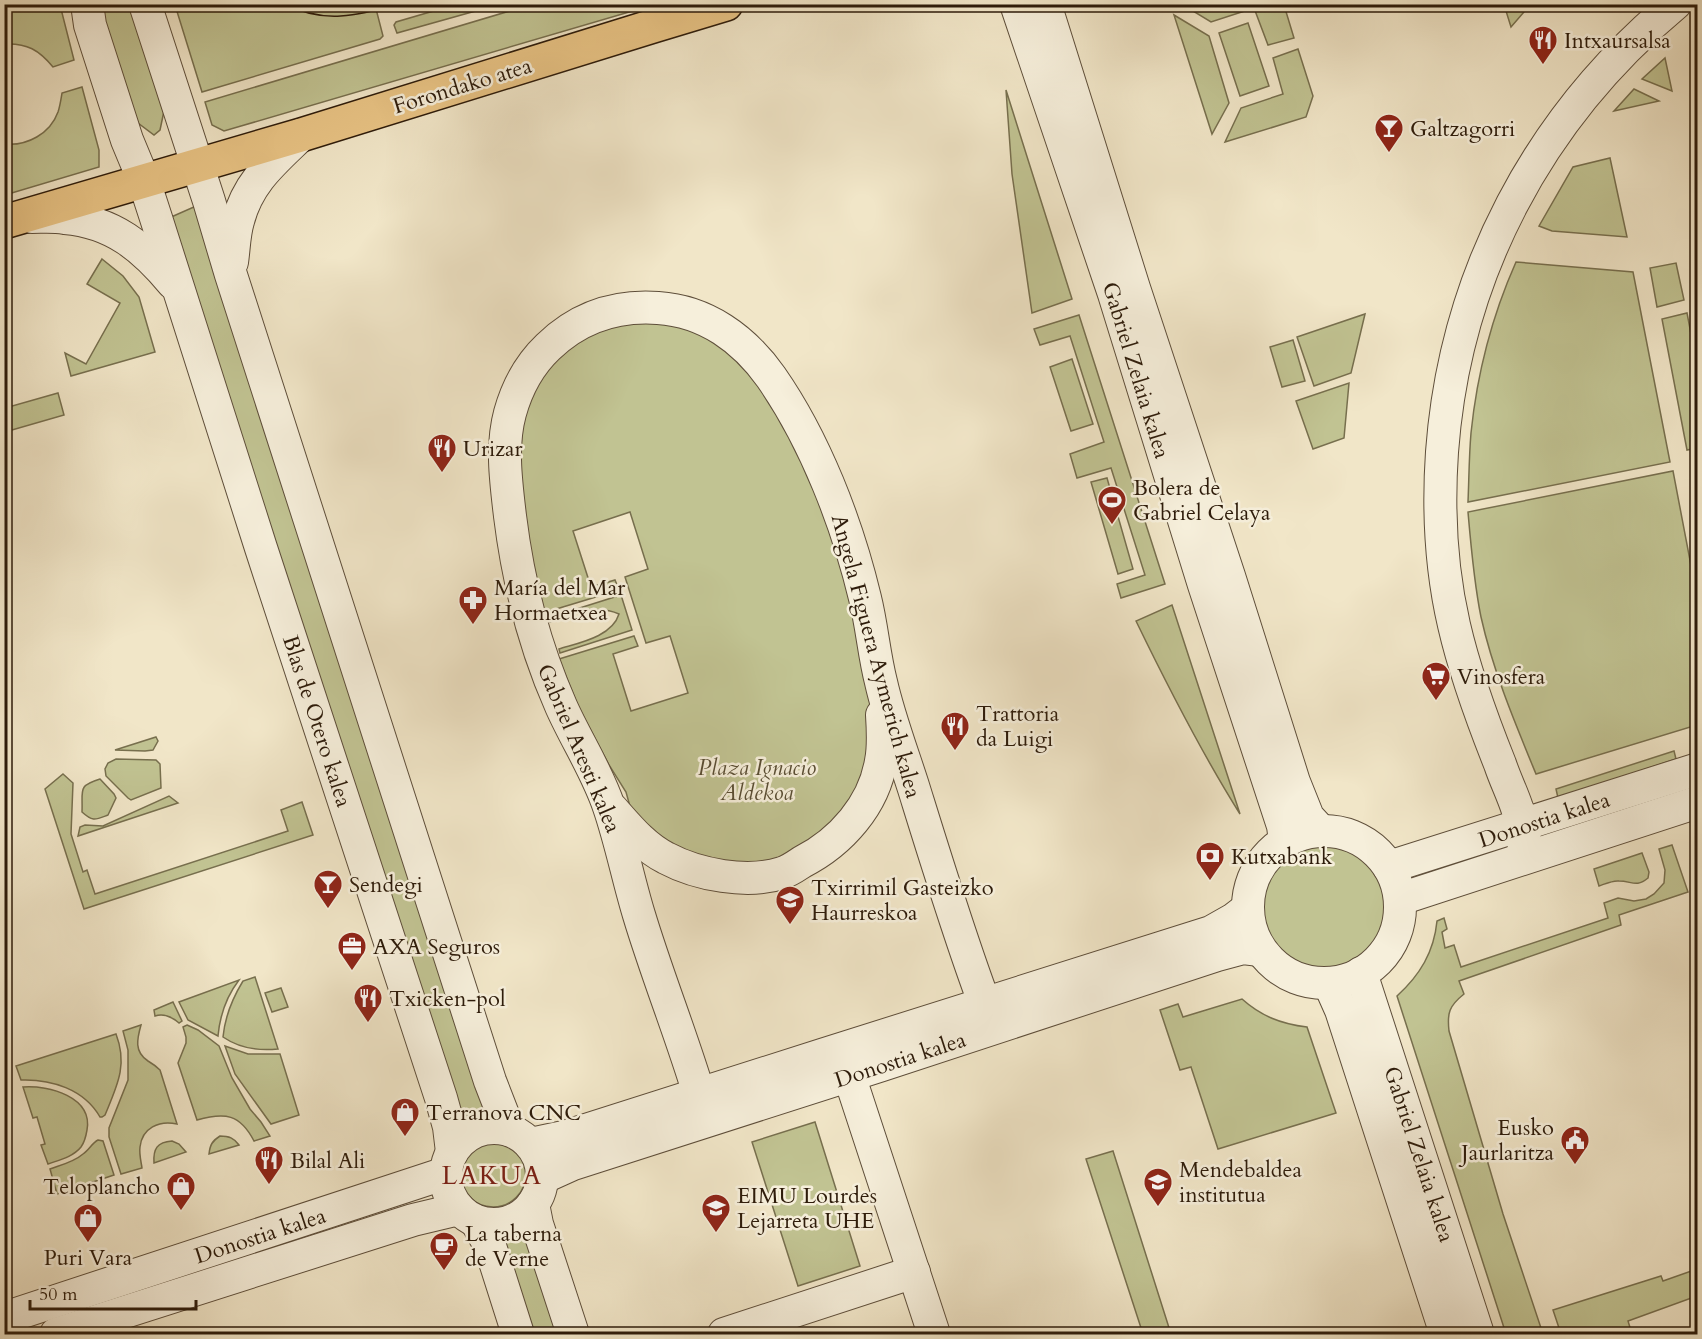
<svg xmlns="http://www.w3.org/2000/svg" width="1702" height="1339" font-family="Cardo,serif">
	<rect width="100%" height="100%" fill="#f1e6c8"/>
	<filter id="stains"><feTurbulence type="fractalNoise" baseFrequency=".00333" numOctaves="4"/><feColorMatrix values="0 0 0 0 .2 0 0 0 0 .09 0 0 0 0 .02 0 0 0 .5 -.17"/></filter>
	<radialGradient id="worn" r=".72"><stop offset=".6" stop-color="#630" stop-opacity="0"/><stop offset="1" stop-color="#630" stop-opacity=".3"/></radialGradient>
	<g fill="#c1c392" stroke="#776f4e" stroke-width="1.5">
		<path d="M5 4 60 5 74 60 53 67C39 50 27 43 5 44Z"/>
		<path d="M533 4 653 5 224 131 212 125 205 102Z"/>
		<path d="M100 5H131L164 111 160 130 154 135 138 123 130 109Z"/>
		<path d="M175 5H375L383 36 380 39 202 92Z"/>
		<path d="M454 5H497L397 33 394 25 396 22Z"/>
		<path d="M1183 5H1284L1294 38 1268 45 1254 8 1211 22Z"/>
		<path d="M1517 5H1530L1511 27 1506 11 1517 7Z"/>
		<path d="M1174 15 1209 36 1229 103 1212 134Z"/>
		<path d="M1248 23 1269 86 1240 96 1219 33Z"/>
		<path d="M1298 49 1313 96 1306 117 1225 142 1241 108 1283 94 1273 58Z"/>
		<path d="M1665 58 1672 91 1642 79Z"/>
		<path d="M82 87 99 150V167L5 195V144C27 146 50 134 58 112 60 106 61 99 62 93Z"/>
		<path d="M1634 89 1659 101 1614 111Z"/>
		<path d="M1006 90 1072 299 1032 313 1012 174Z"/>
		<path d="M1610 158 1627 237 1552 231 1539 226 1573 167Z"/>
		<path d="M196 206 487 1109 458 1118 169 218Z"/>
		<path d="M102 259 123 276 139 297 155 352 71 376 65 353 86 364 120 303 87 284Z"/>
		<path d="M1516 262 1633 272 1670 462 1468 502C1469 479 1469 456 1471 433 1477 374 1492 316 1516 262Z"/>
		<path d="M1676 263 1684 300 1657 307 1650 268Z"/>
		<path d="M1687 313 1697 365V448L1687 450 1662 319Z"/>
		<path d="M1365 314 1351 373 1314 386 1297 337Z"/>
		<path d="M1079 315 1165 584 1121 598 1117 584 1145 575 1111 468 1077 478 1070 454 1104 442 1070 336 1040 345 1034 329Z"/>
		<path d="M619 316 695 324 750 362 836 524 874 709 869 772 830 834 762 869 707 865 634 821 626 792 609 765 578 706 559 659 634 636 638 646 613 654 631 711 688 693 670 636 646 643 625 577 648 569 630 512 573 531 591 587 615 580 619 590 543 613 529 557 514 425 553 351Z"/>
		<path d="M1293 340 1305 381 1282 387 1270 347Z"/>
		<path d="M1072 359 1093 424 1071 431 1050 367Z"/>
		<path d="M1349 383 1344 438 1313 449 1296 401Z"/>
		<path d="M58 393 64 415 5 432V408Z"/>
		<path d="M1673 471 1697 597V725L1536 774C1515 723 1493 671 1481 617 1474 583 1471 547 1468 512Z"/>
		<path d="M1107 478 1133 569 1118 574 1091 482Z"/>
		<path d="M621 595 632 630 560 653 559 649C578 643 612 637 619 614 596 604 572 614 550 622L548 618Z"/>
		<path d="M1172 605 1240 814C1201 752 1168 687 1136 621Z"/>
		<path d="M156 737 158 741 153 750 145 751 115 750Z"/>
		<path d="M1674 751 1676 759 1558 798 1556 789Z"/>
		<path d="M116 759 156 760 160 764 161 788 131 800 128 798 106 776 105 769 108 763Z"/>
		<path d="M63 774 73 783 71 834 83 872 87 870 95 894 288 831 281 810 302 802 313 835 84 909 45 789Z"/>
		<path d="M100 779 114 794 116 798 108 815C95 820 93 822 82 812 83 790 77 786 100 779Z"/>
		<path d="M169 796 178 803 78 836 80 827 85 825 103 826Z"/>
		<path d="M1516 838 1513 852 1430 877 1427 868Z"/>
		<circle cx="1323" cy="906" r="66"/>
		<path d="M1672 845 1688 892 1619 915 1621 925 1459 981 1464 994C1449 1006 1447 1013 1449 1031L1503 1214 1543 1334H1506L1397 996C1420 975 1434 952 1437 921L1444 918 1447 929 1442 932 1445 948 1454 945 1461 967 1608 918 1604 903 1618 898 1634 901 1646 899 1654 894 1664 883 1665 870 1659 849Z"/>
		<path d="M1642 853 1649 872 1648 878C1636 888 1632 881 1619 881 1613 880 1605 884 1599 886L1594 869Z"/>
		<path d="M255 977 278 1049C259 1051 239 1048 223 1037 225 1016 232 999 243 981Z"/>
		<path d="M239 980C226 997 220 1014 218 1036L188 1020 179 1002Z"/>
		<path d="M281 988 288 1007 272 1012 265 993Z"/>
		<path d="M1242 999C1261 1016 1281 1024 1307 1027L1336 1113 1218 1149 1191 1067 1180 1070 1160 1010 1178 1004 1183 1017Z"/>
		<path d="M173 1002 182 1021 179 1023C172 1017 164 1013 155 1016L154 1010Z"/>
		<path d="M141 1025C137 1039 134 1052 148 1061 153 1064 156 1066 160 1070L177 1124C159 1120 142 1128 140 1147 139 1154 141 1161 142 1168L121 1174 109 1137V1128L128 1080V1050L123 1031Z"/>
		<path d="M187 1025 198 1030 219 1046 232 1078 250 1109 261 1122 270 1136 254 1141C240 1114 225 1112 197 1120L178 1063 186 1043V1037L183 1027Z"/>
		<path d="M116 1034C128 1065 117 1086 105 1115L102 1117H100C84 1089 51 1079 21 1080L16 1066Z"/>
		<path d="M225 1046 248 1054H280L299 1115 271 1124 235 1074Z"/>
		<path d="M23 1087C49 1085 93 1097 87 1130 86 1136 84 1143 81 1147 73 1157 59 1160 48 1164L41 1145 45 1144 37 1117 33 1118Z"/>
		<path d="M815 1122 860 1266 798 1286 752 1142Z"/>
		<path d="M220 1136C229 1136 234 1138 239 1145L209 1154C210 1145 212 1141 220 1136Z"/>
		<path d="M98 1140 103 1141 114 1175 57 1194 50 1169C61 1165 74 1162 83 1154 89 1150 92 1143 98 1140Z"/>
		<circle cx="493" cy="1174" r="33"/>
		<path d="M172 1141 179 1144 186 1152 154 1163C153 1149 157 1142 172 1141Z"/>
		<path d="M1113 1151 1171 1334H1143L1086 1159Z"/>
		<path d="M529 1232 563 1334H527L498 1242Z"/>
		<path d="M1697 1269V1296L1628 1321 1632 1334H1561L1553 1310 1661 1276 1663 1281Z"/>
	</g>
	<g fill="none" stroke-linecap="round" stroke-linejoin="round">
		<g stroke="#5e4e3a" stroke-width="34">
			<g id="minor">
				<path d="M87 4 90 25 100 56 127 140 144 181 156 218 261 548 441 1098 449 1127 452 1152"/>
				<path d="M145 4 209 201 231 275 490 1081 509 1130"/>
				<path d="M1016 4 1114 294 1204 585 1283 826 1285 841"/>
				<path d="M1045 4 1134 288 1229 576 1294 782 1308 817 1320 830"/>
				<path d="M32 217C43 217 54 216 65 218 113 222 143 247 173 283"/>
				<path d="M232 262C234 249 234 234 238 221 248 182 273 162 301 135"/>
				<path d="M612 809C628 827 644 847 666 858 698 875 747 884 782 873 789 871 796 866 802 862 841 842 874 805 881 761 884 746 883 730 882 715"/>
				<circle cx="1324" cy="907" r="76"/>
				<path d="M1523 858C1523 848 1526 836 1524 825 1523 820 1519 813 1517 808 1512 793 1505 779 1500 764 1482 719 1465 673 1454 625 1441 569 1438 510 1442 452 1455 275 1538 118 1675 4"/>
				<path d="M1389 867 1698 769"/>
				<path d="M1400 899 1698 802"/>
				<path d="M1361 973 1478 1334"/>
				<path d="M1329 983 1341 1010 1446 1334"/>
				<path d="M849 1075 934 1334"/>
				<path d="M699 1094C681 1034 657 975 639 915 628 879 621 842 609 807 597 771 576 740 561 706 534 645 518 581 510 516 506 482 501 446 510 413 517 388 529 365 548 347 579 317 616 305 658 308 706 311 744 339 771 377 815 440 847 523 865 598 872 626 874 655 881 682 889 718 903 754 914 789 936 860 958 932 984 1002"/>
				<circle cx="494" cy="1176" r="48"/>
				<path d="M531 1144 564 1137C780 1069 994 999 1211 932L1234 919 1247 909"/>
				<path d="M542 1178 573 1164 882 1065 1217 955 1243 948 1260 950"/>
				<path d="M533 1204 537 1224 573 1334"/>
				<path d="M476 1221 490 1246 518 1334"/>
				<path d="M4 1318 446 1173"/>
				<path d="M56 1334 413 1220 459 1209"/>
				<path d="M724 1334 914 1272"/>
			</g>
		</g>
		<g stroke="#2d1b0a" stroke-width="36">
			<path id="major" d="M4 222 301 135 653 26 726 4"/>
		</g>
		<use href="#minor" stroke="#f6efdb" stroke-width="32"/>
		<use href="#major" stroke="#e8c384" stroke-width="33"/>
		<path stroke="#2d1b0a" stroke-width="1.5" d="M286 4C322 24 359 16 396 4"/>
	</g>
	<defs>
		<g id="restaurant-pin" transform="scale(1.5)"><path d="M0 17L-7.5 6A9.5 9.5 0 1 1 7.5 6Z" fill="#8f2418" stroke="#f6efdb"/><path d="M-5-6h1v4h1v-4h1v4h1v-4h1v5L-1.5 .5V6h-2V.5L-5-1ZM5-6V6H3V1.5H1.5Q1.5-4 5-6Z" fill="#fff"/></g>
		<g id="bar-pin" transform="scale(1.5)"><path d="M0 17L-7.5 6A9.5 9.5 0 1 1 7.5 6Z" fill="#8f2418" stroke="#f6efdb"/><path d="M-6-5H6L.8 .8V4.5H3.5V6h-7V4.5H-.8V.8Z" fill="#fff"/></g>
		<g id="stadium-pin" transform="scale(1.5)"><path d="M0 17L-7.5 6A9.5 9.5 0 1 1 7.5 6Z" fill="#8f2418" stroke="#f6efdb"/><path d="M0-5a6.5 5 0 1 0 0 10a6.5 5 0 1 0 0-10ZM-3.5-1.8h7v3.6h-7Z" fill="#fff"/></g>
		<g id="pharmacy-pin" transform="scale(1.5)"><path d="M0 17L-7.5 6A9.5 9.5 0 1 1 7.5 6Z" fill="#8f2418" stroke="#f6efdb"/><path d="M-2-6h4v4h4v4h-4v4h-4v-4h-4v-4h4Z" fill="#fff"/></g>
		<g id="supermarket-pin" transform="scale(1.5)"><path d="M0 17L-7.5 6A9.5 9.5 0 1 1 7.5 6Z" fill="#8f2418" stroke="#f6efdb"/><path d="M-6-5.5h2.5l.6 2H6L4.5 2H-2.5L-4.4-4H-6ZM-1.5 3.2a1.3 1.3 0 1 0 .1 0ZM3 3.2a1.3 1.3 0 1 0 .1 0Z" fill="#fff"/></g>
		<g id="bank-pin" transform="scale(1.5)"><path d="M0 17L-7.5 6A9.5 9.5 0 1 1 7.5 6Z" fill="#8f2418" stroke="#f6efdb"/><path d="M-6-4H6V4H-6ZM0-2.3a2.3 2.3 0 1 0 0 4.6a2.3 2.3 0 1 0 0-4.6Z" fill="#fff"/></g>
		<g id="school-pin" transform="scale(1.5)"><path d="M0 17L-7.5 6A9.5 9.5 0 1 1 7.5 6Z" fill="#8f2418" stroke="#f6efdb"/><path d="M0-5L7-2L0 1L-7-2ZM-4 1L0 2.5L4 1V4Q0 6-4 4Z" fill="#fff"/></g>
		<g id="office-pin" transform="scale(1.5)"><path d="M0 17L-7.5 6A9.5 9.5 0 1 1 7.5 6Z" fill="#8f2418" stroke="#f6efdb"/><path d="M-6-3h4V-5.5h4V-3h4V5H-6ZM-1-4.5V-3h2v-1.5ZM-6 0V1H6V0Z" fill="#fff"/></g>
		<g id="shop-pin" transform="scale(1.5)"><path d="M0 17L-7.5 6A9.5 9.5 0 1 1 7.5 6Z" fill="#8f2418" stroke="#f6efdb"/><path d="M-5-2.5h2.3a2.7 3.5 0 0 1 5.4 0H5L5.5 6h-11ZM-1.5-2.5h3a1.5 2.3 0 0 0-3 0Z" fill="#fff"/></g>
		<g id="civic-pin" transform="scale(1.5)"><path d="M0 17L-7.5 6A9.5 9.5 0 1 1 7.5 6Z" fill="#8f2418" stroke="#f6efdb"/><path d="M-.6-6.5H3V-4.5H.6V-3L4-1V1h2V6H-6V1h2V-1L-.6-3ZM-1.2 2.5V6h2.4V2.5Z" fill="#fff"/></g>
		<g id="cafe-pin" transform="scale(1.5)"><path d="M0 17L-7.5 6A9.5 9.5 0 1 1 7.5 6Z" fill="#8f2418" stroke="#f6efdb"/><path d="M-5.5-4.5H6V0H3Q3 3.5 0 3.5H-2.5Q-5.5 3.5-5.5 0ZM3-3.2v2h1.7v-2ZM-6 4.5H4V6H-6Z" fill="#fff"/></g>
	</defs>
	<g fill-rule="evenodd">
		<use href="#restaurant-pin" x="1543" y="40"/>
		<use href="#bar-pin" x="1389" y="128"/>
		<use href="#restaurant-pin" x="442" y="448"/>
		<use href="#stadium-pin" x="1112" y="500"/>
		<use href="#pharmacy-pin" x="473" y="600"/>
		<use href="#supermarket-pin" x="1436" y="676"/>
		<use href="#restaurant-pin" x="955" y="726"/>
		<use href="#bank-pin" x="1210" y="856"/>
		<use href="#bar-pin" x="328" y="884"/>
		<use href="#school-pin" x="790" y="900"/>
		<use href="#office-pin" x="352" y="946"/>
		<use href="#restaurant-pin" x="368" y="998"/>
		<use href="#shop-pin" x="405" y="1112"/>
		<use href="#civic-pin" x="1575" y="1140"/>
		<use href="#restaurant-pin" x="269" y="1160"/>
		<use href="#school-pin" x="1158" y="1182"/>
		<use href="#shop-pin" x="181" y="1186"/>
		<use href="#school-pin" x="716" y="1208"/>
		<use href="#shop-pin" x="88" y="1218"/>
		<use href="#cafe-pin" x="444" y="1246"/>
	</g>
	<g text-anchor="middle" stroke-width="5" stroke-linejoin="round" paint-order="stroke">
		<g font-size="22" fill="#2d1b0a" stroke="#f6efdb" text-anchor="start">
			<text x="1564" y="48">Intxaursalsa</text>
			<text x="1410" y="136">Galtzagorri</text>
			<text x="463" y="456">Urizar</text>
			<text x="1133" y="495">Bolera de<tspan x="1133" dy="25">Gabriel Celaya</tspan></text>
			<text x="494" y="595">María del Mar<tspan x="494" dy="25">Hormaetxea</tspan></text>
			<text x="1457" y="684">Vinosfera</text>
			<text x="976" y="721">Trattoria<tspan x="976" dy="25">da Luigi</tspan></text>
			<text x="1231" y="864">Kutxabank</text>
			<text x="349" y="892">Sendegi</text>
			<text x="811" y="895">Txirrimil Gasteizko<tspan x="811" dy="25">Haurreskoa</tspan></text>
			<text x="373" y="954">AXA Seguros</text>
			<text x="389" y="1006">Txicken-pol</text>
			<text x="426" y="1120">Terranova CNC</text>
			<text x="1554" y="1135" text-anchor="end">Eusko<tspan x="1554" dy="25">Jaurlaritza</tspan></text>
			<text x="290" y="1168">Bilal Ali</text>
			<text x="1179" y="1177">Mendebaldea<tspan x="1179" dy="25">institutua</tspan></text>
			<text x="160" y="1194" text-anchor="end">Teloplancho</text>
			<text x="737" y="1203">EIMU Lourdes<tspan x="737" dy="25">Lejarreta UHE</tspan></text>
			<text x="465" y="1241">La taberna<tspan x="465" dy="25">de Verne</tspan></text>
			<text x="88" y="1265" text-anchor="middle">Puri Vara</text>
		</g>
		<g font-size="22" fill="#2d1b0a" stroke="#f6efdb">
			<text transform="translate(462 85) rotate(-17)" y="8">Forondako atea</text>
			<text transform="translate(1137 370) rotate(73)" y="8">Gabriel Zelaia kalea</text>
			<text transform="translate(877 656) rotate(75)" y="8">Angela Figuera Aymerich kalea</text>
			<text transform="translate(318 721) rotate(72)" y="8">Blas de Otero kalea</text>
			<text transform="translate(580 748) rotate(67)" y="8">Gabriel Aresti kalea</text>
			<text transform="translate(1544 819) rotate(-18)" y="8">Donostia kalea</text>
			<text transform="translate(900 1059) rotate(-18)" y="8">Donostia kalea</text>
			<text transform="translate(1420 1154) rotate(72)" y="8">Gabriel Zelaia kalea</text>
			<text transform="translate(260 1235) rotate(-18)" y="8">Donostia kalea</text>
		</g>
		<g font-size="22" font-style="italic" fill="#594d33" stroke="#f6efdb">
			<text x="757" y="775">Plaza Ignacio<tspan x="757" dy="25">Aldekoa</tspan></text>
		</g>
		<g font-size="26" letter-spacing="1.5" fill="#7a1f14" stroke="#f6efdb">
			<text x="492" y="1184">LAKUA</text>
		</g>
	</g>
	<rect width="1702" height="1339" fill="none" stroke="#f1e6c8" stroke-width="24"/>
	<rect x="6" y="6" width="1690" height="1327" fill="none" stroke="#2d1b0a" stroke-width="3"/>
	<rect x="12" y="12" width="1678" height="1315" fill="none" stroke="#2d1b0a" stroke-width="1.5"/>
	<path d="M30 1300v9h166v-9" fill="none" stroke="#2d1b0a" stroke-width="3"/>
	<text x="39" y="1300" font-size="18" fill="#2d1b0a" stroke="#f6efdb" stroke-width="4.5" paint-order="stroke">50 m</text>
	<rect width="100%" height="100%" filter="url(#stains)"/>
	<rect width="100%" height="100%" fill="url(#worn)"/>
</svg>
